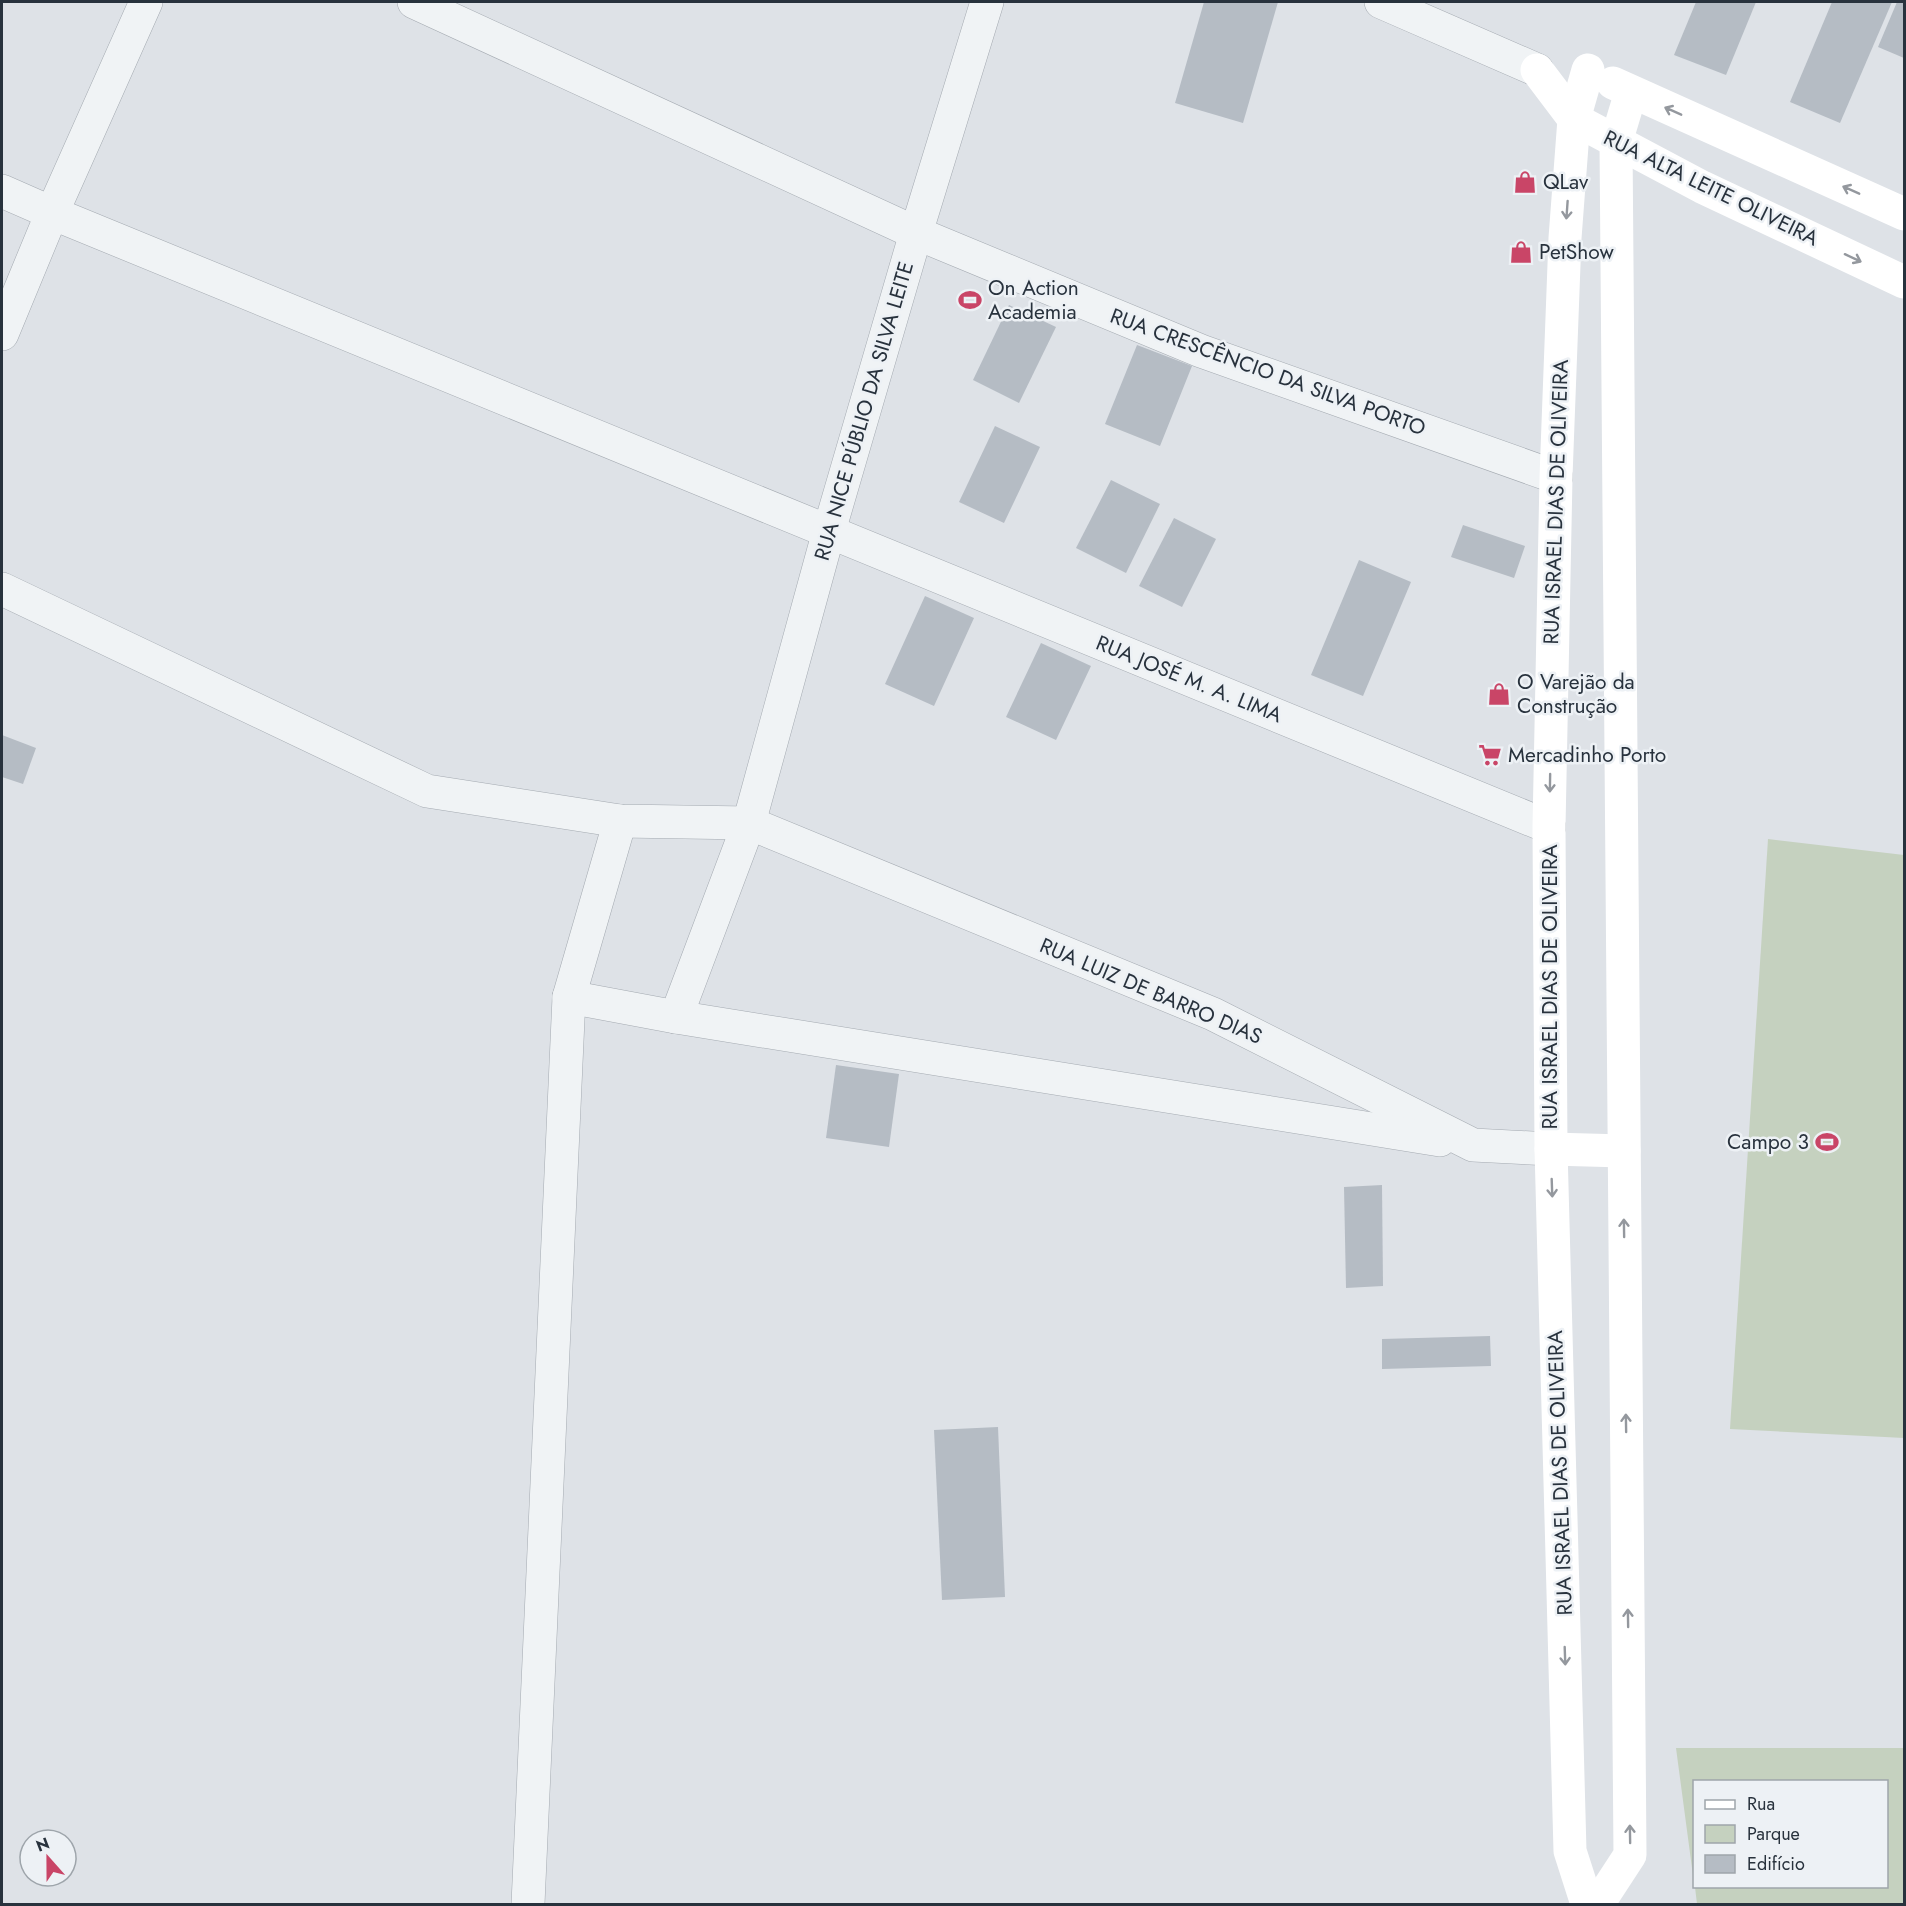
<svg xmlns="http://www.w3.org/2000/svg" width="1906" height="1906" font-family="Jost,sans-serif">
	<rect width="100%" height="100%" fill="#dee2e7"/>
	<g fill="#c5d1bf">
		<path d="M1768 839 1904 855V1438L1730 1429Z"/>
		<path d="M1676 1748H1904V1904H1697L1695 1887 1886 1886V1782H1694V1883Z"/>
	</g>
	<g fill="#b5bcc4">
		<path d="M1204 2H1278L1243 123 1175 103Z"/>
		<path d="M1696 2H1756L1726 75 1674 55Z"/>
		<path d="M1832 2H1892L1840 123 1790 102Z"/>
		<path d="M1897 2H1904V58L1878 47Z"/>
		<path d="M1009 305 1056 327 1019 403 973 380Z"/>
		<path d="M1137 345 1192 366 1160 446 1105 424Z"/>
		<path d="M995 426 1040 447 1004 523 959 502Z"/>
		<path d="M1111 480 1160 504 1126 573 1076 548Z"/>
		<path d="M1174 518 1216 539 1182 607 1139 586Z"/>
		<path d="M1463 525 1525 546 1514 578 1451 557Z"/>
		<path d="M1359 560 1411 582 1363 696 1311 675Z"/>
		<path d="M925 596 974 618 934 706 885 684Z"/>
		<path d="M1041 643 1091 666 1056 740 1006 717Z"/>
		<path d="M2 735 36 748 23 784 2 777Z"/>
		<path d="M836 1065 899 1074 889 1147 826 1138Z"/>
		<path d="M1382 1185 1383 1286 1346 1288 1344 1187Z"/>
		<path d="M1490 1336 1491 1366 1382 1369V1339Z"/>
		<path d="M998 1427 1005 1597 942 1600 934 1430Z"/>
	</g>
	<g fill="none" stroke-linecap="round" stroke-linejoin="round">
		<g stroke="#a4aab1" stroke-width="34">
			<g id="street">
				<path d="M414 2 916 233 1201 351 1556 477"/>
				<path d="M1381 2 1537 70"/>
				<path d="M2 191 52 213 1549 827"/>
				<path d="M2 334 52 213 146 2"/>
				<path d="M2 589 427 791 620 821 749 823 1213 1014 1473 1145 1551 1149"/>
				<path d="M569 997 676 1017 1440 1140"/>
				<path d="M676 1017 749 823 829 531 916 233 987 2"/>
				<path d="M528 1904 569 997 620 821"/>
			</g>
		</g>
		<use href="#street" stroke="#f0f3f5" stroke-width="33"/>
		<g stroke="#fff" stroke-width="33">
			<path d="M1537 70 1574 119 1702 187 1904 282"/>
			<path d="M1613 83 1904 214"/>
			<path d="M1551 1149 1624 1151"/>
			<path d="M1587 1904 1570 1851 1551 1149 1549 827 1556 477 1565 238 1574 119 1588 70"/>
			<path d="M1598 1904 1630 1855 1616 142 1631 92"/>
		</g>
	</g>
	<defs><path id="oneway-shaft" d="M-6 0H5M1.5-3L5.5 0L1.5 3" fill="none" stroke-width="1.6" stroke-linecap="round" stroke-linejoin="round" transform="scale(1.5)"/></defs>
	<g stroke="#94989e">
		<use href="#oneway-shaft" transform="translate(1673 111) rotate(-156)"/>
		<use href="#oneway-shaft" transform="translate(1851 190) rotate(-156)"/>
		<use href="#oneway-shaft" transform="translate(1567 210) rotate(94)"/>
		<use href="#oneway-shaft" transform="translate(1853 258) rotate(25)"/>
		<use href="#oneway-shaft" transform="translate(1550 783) rotate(91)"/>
		<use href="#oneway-shaft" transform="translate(1552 1188) rotate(88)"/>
		<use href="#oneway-shaft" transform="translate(1624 1228) rotate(-91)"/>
		<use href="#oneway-shaft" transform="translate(1626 1423) rotate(-91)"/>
		<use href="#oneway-shaft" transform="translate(1628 1618) rotate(-91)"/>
		<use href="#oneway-shaft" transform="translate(1565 1656) rotate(88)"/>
		<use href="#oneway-shaft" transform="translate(1630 1834) rotate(-91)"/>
	</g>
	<defs>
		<g id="shop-bare" transform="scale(1.8)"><path d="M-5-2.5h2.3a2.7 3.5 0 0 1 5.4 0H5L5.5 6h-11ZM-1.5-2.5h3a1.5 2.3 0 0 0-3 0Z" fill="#c94567" stroke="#edf1f5" stroke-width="2.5" paint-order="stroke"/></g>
		<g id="stadium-bare" transform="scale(1.8)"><path d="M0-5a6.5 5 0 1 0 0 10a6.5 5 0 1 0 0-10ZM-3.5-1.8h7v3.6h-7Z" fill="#c94567" stroke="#edf1f5" stroke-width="2.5" paint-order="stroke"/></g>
		<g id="supermarket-bare" transform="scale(1.8)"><path d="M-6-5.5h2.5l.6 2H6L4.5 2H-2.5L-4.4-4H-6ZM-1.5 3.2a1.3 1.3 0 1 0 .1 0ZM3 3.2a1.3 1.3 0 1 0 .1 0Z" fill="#c94567" stroke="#edf1f5" stroke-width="2.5" paint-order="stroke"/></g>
	</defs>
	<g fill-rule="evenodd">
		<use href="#shop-bare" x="1525" y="182"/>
		<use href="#shop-bare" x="1521" y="252"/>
		<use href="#stadium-bare" x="970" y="300"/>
		<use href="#shop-bare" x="1499" y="694"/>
		<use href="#supermarket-bare" x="1490" y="755"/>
		<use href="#stadium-bare" x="1827" y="1142"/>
	</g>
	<g text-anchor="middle" stroke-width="5" stroke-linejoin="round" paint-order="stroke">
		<g font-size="21" fill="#28323d" stroke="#edf1f5" text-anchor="start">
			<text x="1543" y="189">QLav</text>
			<text x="1539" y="259">PetShow</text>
			<text x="988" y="295">On Action<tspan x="988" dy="24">Academia</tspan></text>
			<text x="1517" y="689">O Varejão da<tspan x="1517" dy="24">Construção</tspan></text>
			<text x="1508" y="762">Mercadinho Porto</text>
			<text x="1809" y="1149" text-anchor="end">Campo 3</text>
		</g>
		<g font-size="21" fill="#28323d" stroke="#edf1f5">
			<text transform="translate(1711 188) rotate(26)" y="7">RUA ALTA LEITE OLIVEIRA</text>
			<text transform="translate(1268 372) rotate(20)" y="7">RUA CRESCÊNCIO DA SILVA PORTO</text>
			<text transform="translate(864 411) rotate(-74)" y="7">RUA NICE PÚBLIO DA SILVA LEITE</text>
			<text transform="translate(1556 502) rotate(-88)" y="7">RUA ISRAEL DIAS DE OLIVEIRA</text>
			<text transform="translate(1189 679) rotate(22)" y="7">RUA JOSÉ M. A. LIMA</text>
			<text transform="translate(1550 987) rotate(-90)" y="7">RUA ISRAEL DIAS DE OLIVEIRA</text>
			<text transform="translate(1151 991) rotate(23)" y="7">RUA LUIZ DE BARRO DIAS</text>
			<text transform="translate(1560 1473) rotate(-92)" y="7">RUA ISRAEL DIAS DE OLIVEIRA</text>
		</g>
	</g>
	<rect width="1906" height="1906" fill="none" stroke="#28323d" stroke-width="6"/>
	<rect x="1693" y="1780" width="195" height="108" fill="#edf1f5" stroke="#9ea5ab" stroke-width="1.5"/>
	<rect x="1705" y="1800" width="30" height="9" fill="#ffffff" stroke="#9ea5ab" stroke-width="1.5"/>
	<text x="1747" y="1810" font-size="18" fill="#28323d">Rua</text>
	<rect x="1705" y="1825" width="30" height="18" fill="#c5d1bf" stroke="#9ea5ab" stroke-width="1.5"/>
	<text x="1747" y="1840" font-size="18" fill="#28323d">Parque</text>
	<rect x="1705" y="1855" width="30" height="18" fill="#b5bcc4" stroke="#9ea5ab" stroke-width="1.5"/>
	<text x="1747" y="1870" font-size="18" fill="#28323d">Edifício</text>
	<g transform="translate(48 1858) rotate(339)"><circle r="28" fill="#edf1f5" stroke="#9ea5ab" stroke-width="1.5"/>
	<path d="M0-4.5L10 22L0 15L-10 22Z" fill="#c94567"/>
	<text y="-9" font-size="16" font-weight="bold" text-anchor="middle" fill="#28323d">N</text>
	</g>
</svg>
